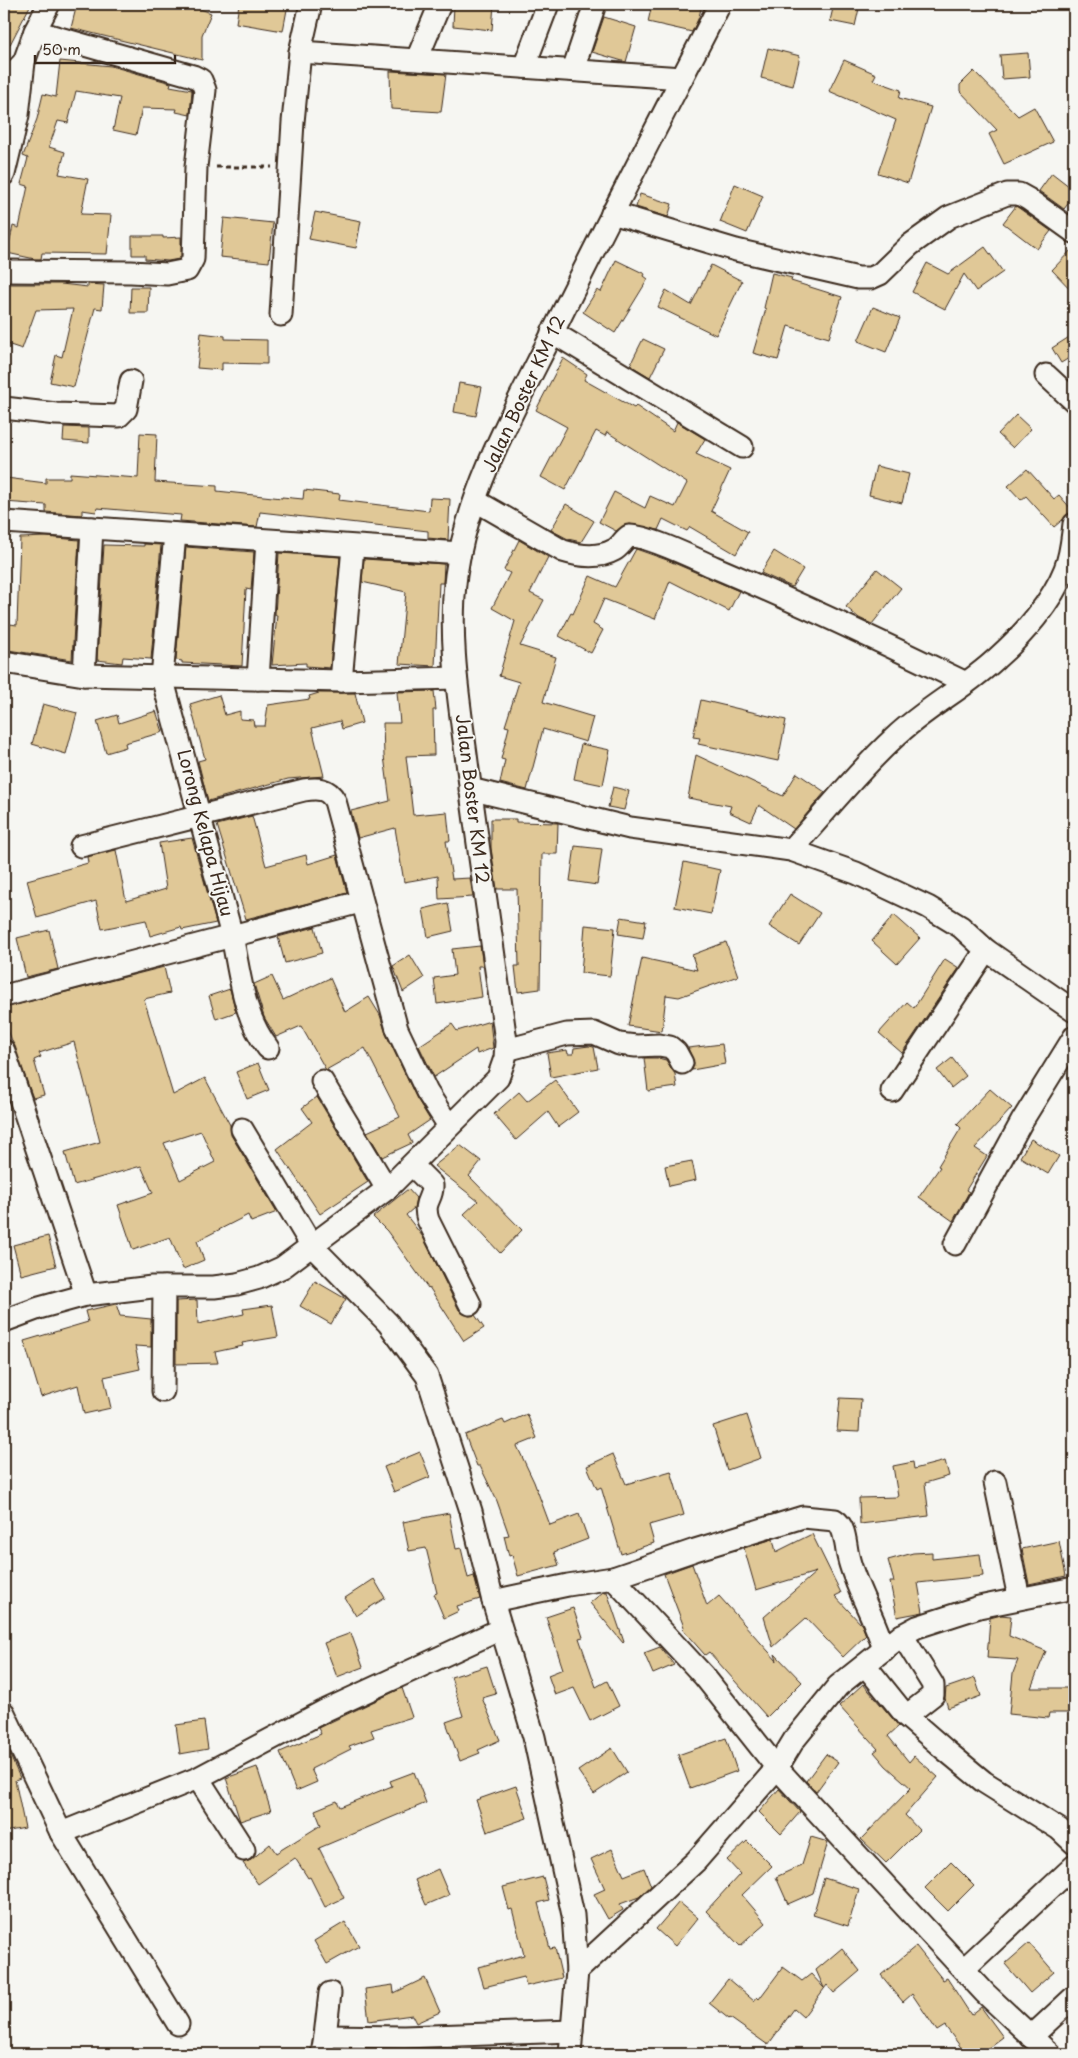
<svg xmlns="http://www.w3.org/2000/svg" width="1078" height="2058" font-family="'Playpen Sans',sans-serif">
	<rect width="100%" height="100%" fill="#f6f6f2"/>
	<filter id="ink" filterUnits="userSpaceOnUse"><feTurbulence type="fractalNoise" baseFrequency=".02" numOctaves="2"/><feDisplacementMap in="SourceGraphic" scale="10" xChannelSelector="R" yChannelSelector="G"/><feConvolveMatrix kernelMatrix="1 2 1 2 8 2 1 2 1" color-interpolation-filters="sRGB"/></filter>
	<g filter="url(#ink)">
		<g fill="#e0c897" stroke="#3b2a1e" fill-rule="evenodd">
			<path d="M4 4H31L4 56Z"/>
			<path d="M77 4H187L211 13 202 35V60L71 28Z"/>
			<path d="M239 4H288L283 31 236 23Z"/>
			<path d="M454 4H494L492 30 453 26Z"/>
			<path d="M652 4H702L699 17 692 32 648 22Z"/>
			<path d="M834 4H860L855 26 830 21Z"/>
			<path d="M604 17 636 27 626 62 592 52Z"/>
			<path d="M768 48 800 56 793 86 761 78Z"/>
			<path d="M1028 53 1030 77 1002 79 1000 55Z"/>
			<path d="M844 60 876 74 873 80 901 90 899 98 931 107 908 183 878 173 896 120 829 91Z"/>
			<path d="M60 61 111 66 171 83 170 86 192 90 190 115 176 112 177 109 142 108 136 135 113 130 120 98 76 91 68 123 58 121 49 147 65 152 59 174 88 179 81 214 111 215 107 254 42 253 41 259H35L7 253 13 226 19 228 28 186 21 184 28 158 23 156 37 119 43 94 56 97Z"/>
			<path d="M390 71 446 74 441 112 391 109Z"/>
			<path d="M974 71 1018 116 1034 107 1053 142 1004 164 989 134 997 130 960 91V85Z"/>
			<path d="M1052 173 1074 190V196L1064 209 1039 191Z"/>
			<path d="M735 184 763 196 747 233 720 222Z"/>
			<path d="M640 194 672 204 668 217 636 207Z"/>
			<path d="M1016 206 1051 231 1037 249 1003 223Z"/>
			<path d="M315 212 361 221 356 248 309 239Z"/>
			<path d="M224 218 273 223 269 262 220 257Z"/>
			<path d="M132 236H163V238L181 237V256L179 259 168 261 145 259V255H132Z"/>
			<path d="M985 247 1003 272 976 291 964 274 945 309 912 292 927 263 948 274Z"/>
			<path d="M1074 247V293L1052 270Z"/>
			<path d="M616 260 645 274 644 276 648 279 615 333 583 312 597 290 601 292Z"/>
			<path d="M711 265 742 281 716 335 658 307 666 290 691 305Z"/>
			<path d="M772 273 792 278 791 281 842 297 829 338 788 326 778 360 753 353 766 309 764 308Z"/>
			<path d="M4 284H61L88 287V284L104 285 102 309 95 308 74 387 50 382 56 355 62 357 73 309 36 310 22 349 4 343Z"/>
			<path d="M131 287H149L148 313H130Z"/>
			<path d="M873 307 900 318 886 352 858 341Z"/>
			<path d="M201 333 225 336V339L267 340V364L222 363V370L197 368Z"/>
			<path d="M1074 334V355L1061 363 1052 348Z"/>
			<path d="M643 339 664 349 650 377 630 365Z"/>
			<path d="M563 358 587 374 584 380 634 408 636 406 673 431 677 422 705 439 696 454 730 470 711 511 748 532 736 554 690 527 687 531 663 519 658 530 630 524 616 531 599 522 614 492 645 508 650 496 675 507 687 483 607 432 605 436 596 431 565 490 541 477 567 427 536 410Z"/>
			<path d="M459 383 482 387 476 416 454 412Z"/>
			<path d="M1016 415 1031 429 1013 448 998 434Z"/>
			<path d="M64 427 89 428V443L63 441Z"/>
			<path d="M140 433 157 434 155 482 217 486V491L282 498V497L303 499 304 490 340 494 339 500 429 511 430 498 450 499 448 540 428 538V531L260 512 257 527 180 521 181 515 97 508 96 512 82 510V515L46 512V505L4 502 6 478 46 483V478H70V473L138 478Z"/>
			<path d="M876 466 909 474 902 503 869 495Z"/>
			<path d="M1027 469 1054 499 1059 495 1073 511 1054 527 1026 496 1021 500 1008 486Z"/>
			<path d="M566 504 594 521 581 542 568 539 551 530Z"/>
			<path d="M46 537 79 540 72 660 8 650 10 624 17 625 20 538Z"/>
			<path d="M519 540 548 557 530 593 544 600 520 646 556 657 543 702 593 717 586 742 543 729 527 790 500 783 505 760 501 759 509 727 505 726 519 682 499 676 515 621 492 608 510 573 504 570Z"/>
			<path d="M144 544 161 545 151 659 123 657 122 663 97 660 104 545 144 546Z"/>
			<path d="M186 547 254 552 251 590 246 589 242 666 182 663V661L176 660Z"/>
			<path d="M636 549 667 560 739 591 729 611 670 581 655 619 604 599 593 624 603 630 591 653 559 636 571 613 573 614 590 576 615 587Z"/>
			<path d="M774 551 803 569 792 587 761 573Z"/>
			<path d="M279 553 340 557 330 668 306 666V663L272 665 277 615H275Z"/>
			<path d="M364 559 444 564 443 583H439L435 666 399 664 406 592 362 582Z"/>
			<path d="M877 569 901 588 872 624 859 618 846 607Z"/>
			<path d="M434 691 436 710H433L434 755 406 756 413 815 447 812 450 841H446L452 879 470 878 473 897 439 899 438 876 404 882 395 828 358 838 351 811 390 801 384 756 383 723H400L397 692Z"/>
			<path d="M319 693H355L362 723 342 729 340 721 312 728 324 776 288 779 208 801 198 761 205 759 190 704 219 695 225 715 240 711V719L253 720 254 726H265L268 705 310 699 309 696Z"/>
			<path d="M701 700 786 720 778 761 698 744 700 738 693 737Z"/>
			<path d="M43 704 77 713 66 754 32 744Z"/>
			<path d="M156 711 163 732 125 743 126 747 106 753 97 721 117 715 119 723Z"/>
			<path d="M581 744 610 750 603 785 574 779Z"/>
			<path d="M696 755 783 796 797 773 825 792 794 829 759 805 751 822 729 812 731 806 688 798Z"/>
			<path d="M613 787 629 791 624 810 608 807Z"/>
			<path d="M252 816 266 866 306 855 308 864 337 855 347 893 246 919 217 825Z"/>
			<path d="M491 819H516V822L558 823 557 854H542L540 989 518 992 515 966H519L517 889H497L491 848Z"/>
			<path d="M192 838 216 923 182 930 181 927 150 936 146 920 102 929 96 901 37 918 27 880 88 863 87 857 116 850 126 901 166 889 159 843Z"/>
			<path d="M575 846 602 849 597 885 570 881Z"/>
			<path d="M684 862 720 870 711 914 675 907Z"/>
			<path d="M790 894 820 913 799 945 769 926Z"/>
			<path d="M448 903 453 931 428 937 423 909Z"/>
			<path d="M894 915 920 938 897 964 872 941Z"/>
			<path d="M621 917 646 921 643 938 618 934Z"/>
			<path d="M585 925 615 928 610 976 581 973Z"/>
			<path d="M315 927 322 953 285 963 278 937Z"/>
			<path d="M49 930 58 969 26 977 17 938Z"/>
			<path d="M726 942 738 976 679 997 666 995 662 1031 628 1026 642 958 697 970 692 955Z"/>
			<path d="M480 946 483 966H478L482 997 437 1004 434 978 455 975 452 949Z"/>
			<path d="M410 955 424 978 403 992 393 966Z"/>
			<path d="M945 959 959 968 902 1053 879 1033 907 1002 914 1008Z"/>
			<path d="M164 967 170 993 144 999 173 1095 205 1078 230 1125 231 1135 277 1212 251 1222 248 1215 197 1241 204 1260 183 1269 170 1237 133 1250 118 1205 153 1193 141 1166 74 1185 65 1152 100 1142 74 1042 39 1053 41 1057 34 1060 44 1095 33 1098 4 1019V1008ZM201 1131 215 1162 180 1180 164 1143Z"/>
			<path d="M272 976 283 1000 330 978 345 1012 369 997 380 1015 386 1034 416 1097 430 1120 408 1135 412 1143 382 1157 367 1132 400 1117 365 1048 326 1070 301 1026 276 1037 264 1017 254 984Z"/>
			<path d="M230 989 236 1012 216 1019 209 996Z"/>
			<path d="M490 1021 493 1048 477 1054 476 1049 434 1077 419 1046 452 1024 457 1031Z"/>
			<path d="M722 1044 725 1064 692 1070 694 1063 688 1048Z"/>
			<path d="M589 1046 594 1047 598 1068 551 1077 547 1053 567 1050 568 1054H573L574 1048Z"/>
			<path d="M644 1058H658L666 1060 675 1074 677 1087 648 1091Z"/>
			<path d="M952 1058 966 1076 951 1088 937 1070Z"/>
			<path d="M258 1063 269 1090 247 1099 236 1072Z"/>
			<path d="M555 1080 578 1112 558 1127 548 1112 516 1140 494 1114 519 1092 527 1101Z"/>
			<path d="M990 1089 1012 1108 975 1148 987 1156 966 1190 969 1192 953 1221 919 1197 940 1167 938 1166 961 1128 957 1124Z"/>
			<path d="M317 1097 368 1182 320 1214 277 1149 312 1122 302 1108Z"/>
			<path d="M1031 1139 1059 1156 1048 1174 1020 1157Z"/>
			<path d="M460 1145 481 1161 469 1176 522 1230 500 1253 464 1214 478 1201 434 1166Z"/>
			<path d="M692 1161 696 1180 669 1186 665 1166Z"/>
			<path d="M408 1189 416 1198 414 1208 406 1215 423 1237 459 1310 469 1316 475 1315 484 1328 464 1341 429 1287 428 1288 387 1231 373 1217Z"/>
			<path d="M48 1236 56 1266 21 1275 13 1245Z"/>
			<path d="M315 1281 346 1299 331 1324 300 1306Z"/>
			<path d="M197 1300 198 1324 244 1314 243 1309 272 1305 278 1337 242 1343 243 1346 215 1352 218 1363 176 1364V1301Z"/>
			<path d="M116 1304 120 1316 151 1319V1347L135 1346 140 1369 104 1377 111 1408 84 1414 78 1385 41 1397 24 1341 88 1322 85 1311Z"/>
			<path d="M840 1398 861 1399 859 1432 837 1431Z"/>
			<path d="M527 1414 537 1438 517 1446 534 1482 550 1525 579 1514 588 1539 554 1552 559 1565 518 1576 512 1555 509 1556 504 1536 509 1535 497 1501 480 1466H477L465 1435 503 1420 505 1424Z"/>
			<path d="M747 1415 761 1458 727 1470 713 1426Z"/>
			<path d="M420 1452 430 1477 394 1492 384 1467Z"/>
			<path d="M613 1454 626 1484 671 1471 684 1515 649 1525 654 1543 621 1554 601 1487 597 1489 587 1466Z"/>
			<path d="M945 1461 949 1476 925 1483 929 1516 860 1524 859 1498 898 1497 893 1466 913 1462 914 1469Z"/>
			<path d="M449 1513 456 1549 461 1548 468 1578 474 1576 480 1599 457 1606 459 1611 444 1618 434 1594 437 1593 426 1548 409 1551 403 1522Z"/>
			<path d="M812 1534 841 1593 835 1596 862 1625 866 1635 843 1657 806 1618 773 1647 764 1617 816 1572 756 1590 744 1548 773 1539 776 1552Z"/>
			<path d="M1059 1541 1066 1576 1029 1584 1022 1549Z"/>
			<path d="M932 1552V1559L980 1554 983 1576 918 1583 923 1612 897 1617 890 1582H894L888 1560 913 1553Z"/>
			<path d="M692 1564 707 1606 719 1596 777 1661 775 1654 802 1682 767 1717 709 1652 705 1655 682 1629 684 1627 664 1574Z"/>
			<path d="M374 1579 385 1598 356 1616 345 1598Z"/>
			<path d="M603 1592H607L624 1642 623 1643 590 1603Z"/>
			<path d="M573 1608 583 1637 579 1638 596 1687 607 1681 619 1706 590 1721 574 1688 555 1695 548 1675 563 1669 546 1617Z"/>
			<path d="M1001 1615 1011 1616 1009 1636 1046 1651 1031 1688H1074V1713H1049L1048 1718 1009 1714 1013 1673 1018 1660 987 1658 990 1618Z"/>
			<path d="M351 1633 363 1667 337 1677 324 1643Z"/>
			<path d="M660 1647 674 1665 653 1674 644 1653Z"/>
			<path d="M487 1666 496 1694 482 1698 500 1740 478 1750 480 1753 460 1761 446 1722 463 1716 451 1677Z"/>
			<path d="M975 1678 981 1696 948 1708 945 1698 946 1688Z"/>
			<path d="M863 1684 899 1726 888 1736 909 1762 914 1756 938 1777 905 1815 919 1830 886 1863 861 1839 911 1788 886 1766 874 1752 878 1749 839 1706Z"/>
			<path d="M402 1688 412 1717 371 1730 374 1737 349 1746 351 1749 311 1769 317 1782 296 1791 280 1752 321 1734 318 1728Z"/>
			<path d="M204 1721 208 1749 180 1754 176 1725Z"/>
			<path d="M726 1738 737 1771 690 1788 678 1755Z"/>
			<path d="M4 1742 20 1778 15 1780 25 1828 4 1832Z"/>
			<path d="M612 1748 627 1772 594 1794 578 1771Z"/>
			<path d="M826 1754 838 1762 816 1792 806 1781Z"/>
			<path d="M257 1767 271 1811 240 1821 226 1778Z"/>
			<path d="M414 1772 426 1803 319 1848 344 1898 325 1907 310 1877 308 1878 295 1858 258 1884 243 1863 251 1860 270 1844 276 1853 321 1825 315 1810 337 1801 340 1807 392 1786 390 1781Z"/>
			<path d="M516 1786 527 1818 487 1832 476 1800Z"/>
			<path d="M779 1789 800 1812 781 1834 759 1812Z"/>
			<path d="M811 1837 828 1842 813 1893 788 1904 776 1877 802 1865Z"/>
			<path d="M747 1841 772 1866 742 1895 766 1923 740 1946 706 1911 740 1874 727 1860Z"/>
			<path d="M612 1849 624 1876 644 1868 651 1886 639 1897 620 1904 623 1910 608 1919 594 1894 605 1889 591 1859Z"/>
			<path d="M951 1862 974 1885 948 1911 925 1888Z"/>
			<path d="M438 1869 449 1895 426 1905 415 1880Z"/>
			<path d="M543 1877 549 1900 538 1903 550 1949 555 1948 562 1978 526 1986 524 1977 484 1987 478 1967 524 1955 512 1909 509 1910 503 1887Z"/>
			<path d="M824 1878 859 1889 848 1926 813 1915Z"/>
			<path d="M679 1902 698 1918 675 1946 656 1929Z"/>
			<path d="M345 1922 359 1946 327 1964 314 1941Z"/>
			<path d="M1029 1943 1054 1972 1030 1993 1005 1964Z"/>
			<path d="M916 1946 943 1980 947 1978 971 2015 981 2007 1003 2037 980 2054H966L945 2026 937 2031 912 1994 903 2002 881 1975Z"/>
			<path d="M842 1948 860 1971 834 1993 827 1985 803 2017 794 2009 768 2045 730 2018 729 2019 709 2003 728 1979 754 2001 757 1997 759 1999 783 1967 802 1981 811 1974 824 1988 816 1970Z"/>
			<path d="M425 1978 440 2012 416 2023 412 2015 369 2021 365 1989 393 1985 394 1993Z"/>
		</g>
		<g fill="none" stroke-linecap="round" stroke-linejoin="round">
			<g stroke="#3b2a1e" stroke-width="25">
				<g id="street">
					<path d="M300 52 682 78"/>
					<path d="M417 59 440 4"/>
					<path d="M524 67 548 4"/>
					<path d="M573 70 595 4"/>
					<path d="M4 82 24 62"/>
					<path d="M4 174 18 115 24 62 35 31 49 4"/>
					<path d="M612 213 736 250 858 278H871L880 274 910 245 949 217 1007 194H1019L1028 199 1074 232"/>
					<path d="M4 271 131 272 167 274 187 270 193 259 196 167 205 90 201 80 193 76 35 31"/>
					<path d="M281 315 293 122 300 52 311 4"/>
					<path d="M552 332 742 447"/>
					<path d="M1046 375 1074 401"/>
					<path d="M4 408 56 414 119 416 126 409 131 381"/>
					<path d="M476 501 563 551C579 556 598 559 614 550 620 547 623 540 629 536 647 535 696 559 714 567 799 603 882 642 966 683"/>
					<path d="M4 522 460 553"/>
					<path d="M4 662 84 675 341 681 456 678"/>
					<path d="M84 675 92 528"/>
					<path d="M258 679 267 541"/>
					<path d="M341 681 353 547"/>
					<path d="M470 789 630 828 791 850 856 873 928 907 961 927 986 950 1074 1011"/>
					<path d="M81 846 304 790C318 788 328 788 335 801L397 1029 427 1092 449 1126"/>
					<path d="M791 850C825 813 857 772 894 738 925 708 965 688 996 659 1023 635 1052 602 1065 569 1071 555 1072 539 1074 524"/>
					<path d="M4 996 232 936 162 677 175 534"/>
					<path d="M268 1048C243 1016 240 974 232 936L360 902"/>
					<path d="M506 1050 567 1034 594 1033 619 1044 636 1046 659 1045 670 1047 676 1052 682 1063"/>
					<path d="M4 1051 86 1295"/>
					<path d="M322 1081 387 1189"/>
					<path d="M892 1091 986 950"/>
					<path d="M242 1129 312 1246 388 1323 427 1376 471 1511 493 1601 534 1737 573 1915 577 1971 570 2054"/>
					<path d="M412 1165 432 1185C433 1200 422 1200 428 1220L470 1304"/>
					<path d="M955 1244 1022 1121 1074 1037"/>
					<path d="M4 1321 39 1308 86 1295 152 1287H214L237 1284 259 1278 283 1267 387 1189 498 1078 505 1058 506 1041C493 948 479 855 467 762 459 700 448 638 456 575 467 495 511 415 547 344 603 230 662 117 720 4"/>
					<path d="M163 1391 164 1287"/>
					<path d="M995 1482 1019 1598"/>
					<path d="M613 1578 695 1550 803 1517 835 1520C846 1527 845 1544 848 1556 855 1588 875 1617 884 1650"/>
					<path d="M493 1601 568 1585 613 1578 704 1676 777 1768 985 1993 1050 2054"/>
					<path d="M902 1635 933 1685V1695L906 1716"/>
					<path d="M865 1665 906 1716 944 1749 984 1782 1059 1829 1074 1843"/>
					<path d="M4 1713 61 1833 178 2024"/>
					<path d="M198 1778 244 1850"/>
					<path d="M61 1833 198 1778 326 1710 501 1629"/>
					<path d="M964 1969 1074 1866"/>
					<path d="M577 1971 696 1861 777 1768 794 1740 838 1686 902 1635 917 1627 979 1607 1074 1588"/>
					<path d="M325 2036 330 1993"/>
					<path d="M1031 2037 1074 1997"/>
					<path d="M322 2054 325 2036 404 2037 572 2031"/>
				</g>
			</g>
			<path stroke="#3b2a1e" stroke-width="3" stroke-dasharray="5 4" stroke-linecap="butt" d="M216 167H272"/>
			<use href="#street" stroke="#f6f6f2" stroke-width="21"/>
		</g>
	</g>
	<g text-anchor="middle" stroke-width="4" stroke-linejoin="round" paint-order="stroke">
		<g font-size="18" fill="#3b2a1e" stroke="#f6f6f2">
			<text transform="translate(524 394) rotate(-65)" y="6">Jalan Boster KM 12</text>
			<text transform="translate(472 799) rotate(83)" y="6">Jalan Boster KM 12</text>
			<text transform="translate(205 833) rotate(75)" y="6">Lorong Kelapa Hijau</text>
		</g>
	</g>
	<rect width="1078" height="2058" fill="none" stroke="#f6f6f2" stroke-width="20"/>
	<rect x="10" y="10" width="1058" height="2038" fill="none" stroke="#3b2a1e" stroke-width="2" filter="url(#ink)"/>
	<path d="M35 55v8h140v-8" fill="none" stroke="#3b2a1e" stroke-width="2.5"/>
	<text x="42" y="55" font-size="15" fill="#3b2a1e" stroke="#f6f6f2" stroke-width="4" paint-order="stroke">50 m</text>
</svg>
